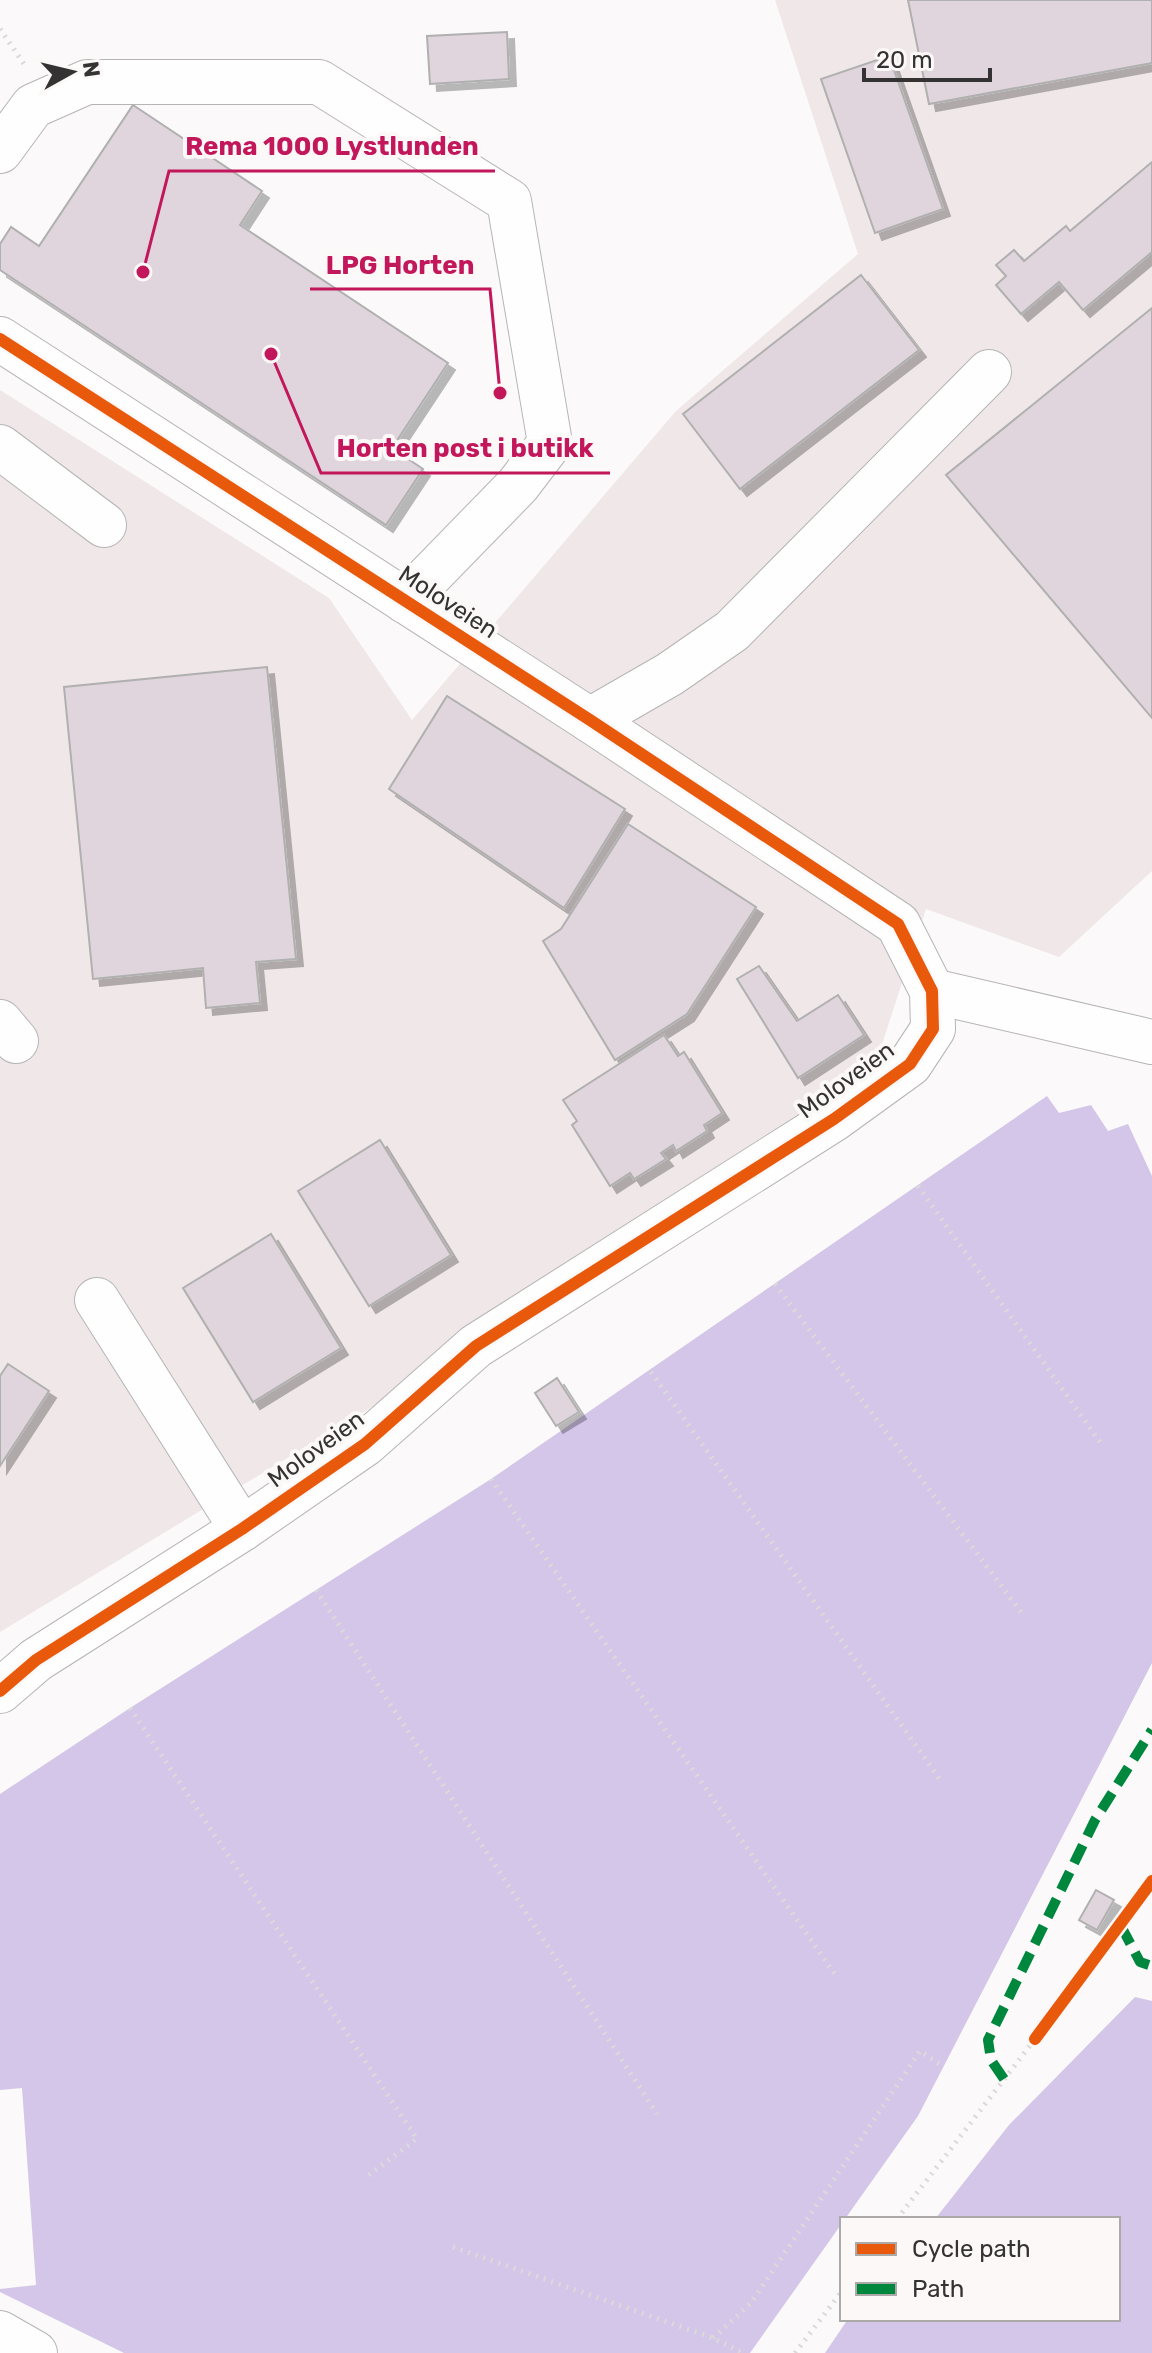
<svg xmlns="http://www.w3.org/2000/svg" width="1152" height="2353" font-family="Rubik,sans-serif">
	<defs>
		<filter id="shadow"><feDropShadow dx="7" dy="7" stdDeviation="0" flood-color="#0004"/></filter>
	</defs>
	<rect width="100%" height="100%" fill="#fbf9f9"/>
	<path fill="#efe7e8" d="M775 0H1152V871L1059 957 926 909 872 1075 552 1298 0 1632V390L329 598 412 720 676 411 858 254Z"/>
	<g fill="#d4c6e9">
		<path d="M1047 1096 1059 1113 1091 1105 1108 1131 1128 1124 1152 1176V1663L918 2116 750 2353H124L0 2292V1794L130 1708 491 1479Z"/>
		<path d="M1135 1997 1152 2001V2353H825L848 2319H1118V2219H935L1009 2125Z"/>
	</g>
	<path fill="#fbf9f9" d="M22 2088 36 2285 0 2289V2090Z"/>
	<g fill="#e0d5dc" stroke="#b1b0b0" stroke-width="2" filter="url(#shadow)">
		<path d="M908 0H1152V63L929 104Z"/>
		<path d="M507 32 509 79 430 84 427 36Z"/>
		<path d="M889 56 943 209 875 233 821 79Z"/>
		<path d="M133 105 262 191 240 225 448 363 392 448 423 469 386 525 0 270V244L11 227 39 246Z"/>
		<path d="M1152 162V252L1083 310 1059 282 1021 314 996 285 1006 276 996 265 1014 250 1024 261 1066 226 1070 231Z"/>
		<path d="M861 275 919 350 740 489 683 414Z"/>
		<path d="M1152 308V718L946 475Z"/>
		<path d="M267 667 296 959 256 962 260 1003 206 1008 203 968 93 979 64 687Z"/>
		<path d="M447 696 625 809 564 908 389 789Z"/>
		<path d="M628 824 756 907 687 1014 615 1060 543 941 561 929Z"/>
		<path d="M759 966 797 1021 838 995 864 1035 798 1078 737 979Z"/>
		<path d="M664 1035 678 1056 684 1052 722 1113 704 1125 707 1131 676 1151 673 1145 661 1153 666 1159 634 1179 630 1173 610 1186 572 1125 577 1121 563 1100Z"/>
		<path d="M380 1140 451 1255 369 1306 298 1191Z"/>
		<path d="M271 1234 341 1348 253 1402 183 1288Z"/>
		<path d="M8 1364 49 1391 0 1466V1376Z"/>
		<path d="M557 1378 579 1412 556 1426 535 1393Z"/>
		<path d="M1096 1890 1114 1900 1097 1930 1079 1920Z"/>
	</g>
	<g fill="none" stroke-linecap="round" stroke-linejoin="round">
		<g stroke="#b6b5b5" stroke-width="46">
			<g id="minor">
				<path d="M0 151 33 106 87 82H319L509 201 550 443 518 485 405 601"/>
				<path d="M0 339 590 720 898 924 932 991 933 1029 910 1064 834 1119 476 1346 365 1444 242 1529 36 1660 0 1691"/>
				<path d="M0 447 104 525"/>
				<path d="M590 720 670 674 732 631 989 372"/>
				<path d="M932 991 1152 1042"/>
				<path d="M0 1022 16 1041"/>
				<path d="M97 1300 242 1529"/>
				<path d="M0 2333 35 2353"/>
			</g>
		</g>
		<g stroke="#dbdada" stroke-width="5" stroke-dasharray="2 6" stroke-linecap="butt">
			<path d="M0 29 24 64"/>
			<path d="M918 1186 1100 1442"/>
			<path d="M775 1284 1021 1612"/>
			<path d="M651 1372 941 1781"/>
			<path d="M491 1479 836 1976"/>
			<path d="M316 1590 657 2114"/>
			<path d="M130 1708 417 2139 366 2177"/>
			<path d="M897 2219 1035 2039"/>
			<path d="M453 2247 713 2338 743 2353"/>
			<path d="M713 2338 751 2303 920 2051 944 2067"/>
			<path d="M795 2353 842 2291"/>
		</g>
		<use href="#minor" stroke="#fefefe" stroke-width="44"/>
		<g stroke="#00873e" stroke-width="10" stroke-dasharray="20 10" stroke-linecap="butt">
			<path d="M1121 1926 1140 1962 1152 1966"/>
			<path d="M1004 2079 991 2060 988 2040 1095 1820 1152 1730"/>
		</g>
		<g stroke="#fcf8f8" stroke-width="17">
			<g id="cycleway">
				<path d="M0 339 590 720 898 924 932 991 933 1029 910 1064 834 1119 476 1346 365 1444 242 1529 36 1660 0 1691"/>
				<path d="M1035 2039 1152 1881"/>
			</g>
		</g>
		<use href="#cycleway" stroke="#e8590c" stroke-width="12"/>
	</g>
	<g text-anchor="middle" stroke-width="8" stroke-linejoin="round" paint-order="stroke">
		<g font-size="24" fill="#343233" stroke="#fcf8f8">
			<text transform="translate(448 602) rotate(33)" y="8">Moloveien</text>
			<text transform="translate(846 1080) rotate(-36)" y="8">Moloveien</text>
			<text transform="translate(316 1449) rotate(-36)" y="8">Moloveien</text>
		</g>
	</g>
	<path fill="none" stroke="#c2185b" stroke-width="3" d="M143 272L169 171H495M500 393L490 289H310M271 354L321 473H610"/>
	<g fill="#c2185b" stroke="#fcf8f8" stroke-width="3">
		<circle cx="143" cy="272" r="8"/>
		<circle cx="500" cy="393" r="8"/>
		<circle cx="271" cy="354" r="8"/>
	</g>
	<g font-size="26" text-anchor="middle" font-weight="bold" fill="#c2185b" stroke="#fcf8f8" stroke-width="8" stroke-linejoin="round" paint-order="stroke">
		<text x="332" y="155">Rema 1000 Lystlunden</text>
		<text x="400" y="274">LPG Horten</text>
		<text x="465" y="457">Horten post i butikk</text>
	</g>
	<rect x="840" y="2217" width="280" height="104" fill="#fcf8f8" stroke="#aca9a9" stroke-width="2"/>
	<rect x="856" y="2243" width="40" height="12" fill="#e8590c" stroke="#aca9a9" stroke-width="2"/>
	<text x="912" y="2257" font-size="24" fill="#343233">Cycle path</text>
	<rect x="856" y="2283" width="40" height="12" fill="#00873e" stroke="#aca9a9" stroke-width="2"/>
	<text x="912" y="2297" font-size="24" fill="#343233">Path</text>
	<g transform="translate(72 72) rotate(82)" stroke="#fcf8f8" stroke-width="6" paint-order="stroke">
	<path d="M0-6L14 30L0 20L-14 30Z" fill="#343233"/>
	<text y="-12" font-size="22" font-weight="bold" text-anchor="middle" fill="#343233">N</text>
	</g>
	<path d="M864 68v12h126v-12" fill="none" stroke="#343233" stroke-width="4"/>
	<text x="876" y="68" font-size="24" fill="#343233" stroke="#fcf8f8" stroke-width="6" paint-order="stroke">20 m</text>
</svg>
